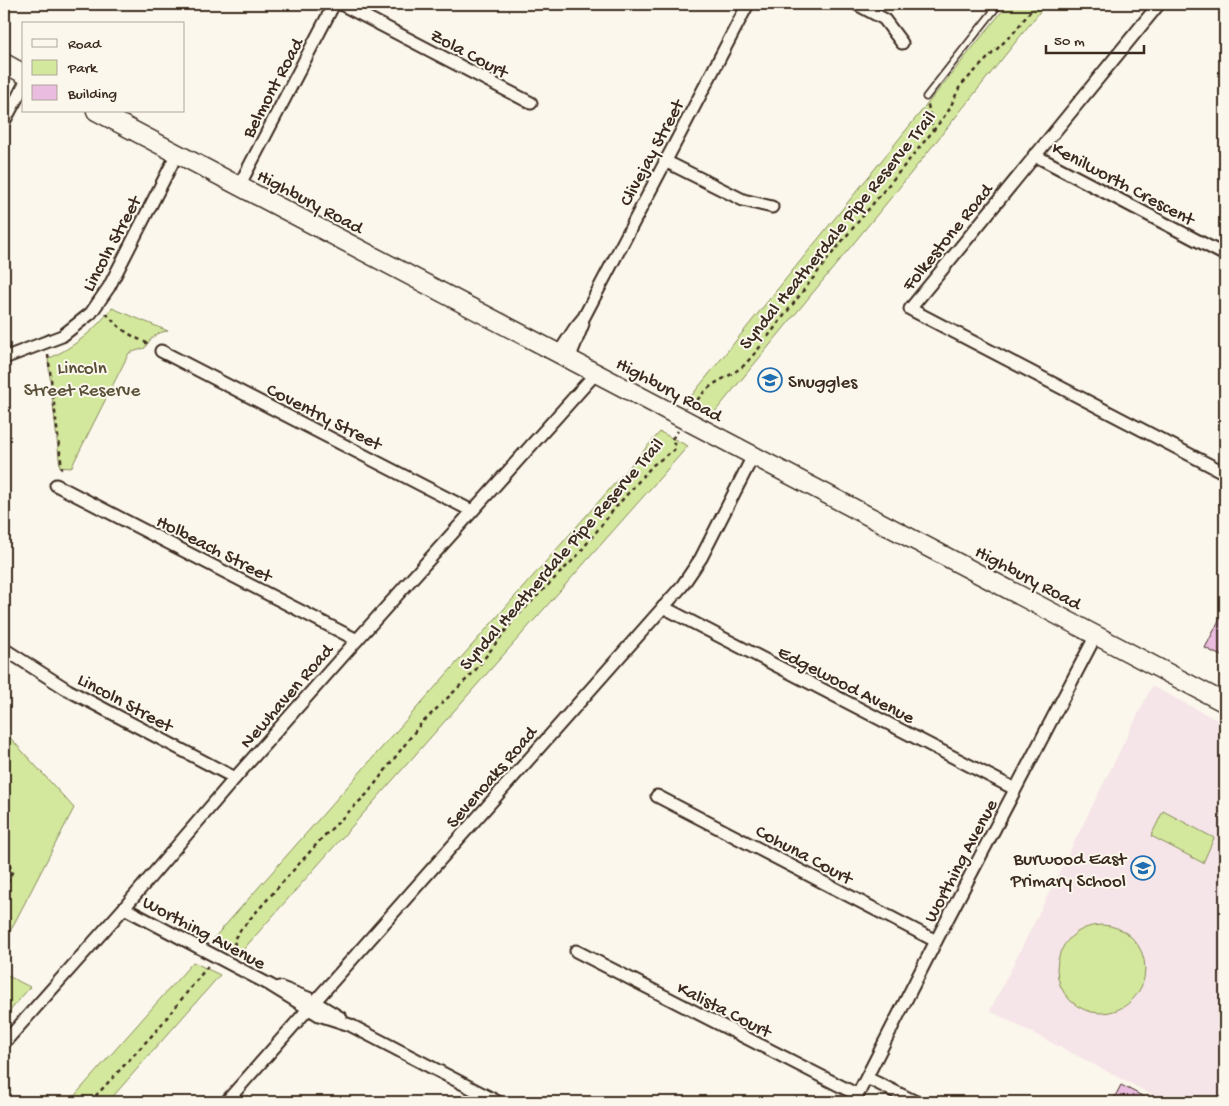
<svg xmlns="http://www.w3.org/2000/svg" width="1229" height="1106" font-family="'Gochi Hand',sans-serif">
	<rect width="100%" height="100%" fill="#fbf7ec"/>
	<filter id="ink" filterUnits="userSpaceOnUse"><feTurbulence type="fractalNoise" baseFrequency=".02" numOctaves="2"/><feDisplacementMap in="SourceGraphic" scale="10" xChannelSelector="R" yChannelSelector="G"/><feConvolveMatrix kernelMatrix="1 2 1 2 8 2 1 2 1" color-interpolation-filters="sRGB"/></filter>
	<g filter="url(#ink)">
		<path fill="#f6e5e8" d="M1152 686 1225 724V1102H1166L990 1011Z"/>
		<g fill="#d3e89c" stroke="#87895d">
			<path d="M1008 4H1046L899 188 714 413 688 400Z"/>
			<path d="M112 308 168 331C157 332 150 338 145 348L129 353 71 468 60 467 48 359C74 347 94 331 112 308Z"/>
			<path d="M660 432 688 446 241 952 214 938Z"/>
			<path d="M4 731 74 808 4 943Z"/>
			<path d="M1163 811 1214 838 1203 863 1151 836Z"/>
			<circle cx="1101" cy="969" r="44"/>
			<path d="M193 962 220 975 108 1102H69Z"/>
			<path d="M4 974 30 987 4 1018Z"/>
		</g>
		<g fill="#eabcdf" stroke="#3b2a1e">
			<path d="M1225 609V649L1221 656 1205 648Z"/>
			<path d="M1121 1085 1154 1102H1112Z"/>
		</g>
		<g fill="none" stroke-linecap="round" stroke-linejoin="round">
			<g stroke="#3b2a1e" stroke-width="9">
				<path id="lane" d="M926 97 999 4"/>
			</g>
			<g stroke="#3b2a1e" stroke-width="15">
				<g id="street">
					<path d="M341 4 531 103"/>
					<path d="M856 4 884 19 902 43"/>
					<path d="M1159 4 910 309 1225 473"/>
					<path d="M4 122 24 85"/>
					<path d="M1034 155 1225 255"/>
					<path d="M665 161 743 200 772 207"/>
					<path d="M239 186 334 4"/>
					<path d="M161 351 472 511"/>
					<path d="M558 354 575 328 584 317 748 4"/>
					<path d="M4 358 62 336 91 313 109 287 177 154"/>
					<path d="M569 359 583 324"/>
					<path d="M56 485 357 640"/>
					<path d="M663 607 1015 789"/>
					<path d="M4 649 68 690 235 778"/>
					<path d="M657 796 936 941"/>
					<path d="M124 908 270 985 319 1015 350 1025 498 1102"/>
					<path d="M576 951 858 1095"/>
					<path d="M279 987 308 998 341 1018"/>
					<path d="M4 1043 124 908 235 778 357 640 596 373"/>
					<path d="M867 1078 916 1102"/>
					<path d="M226 1102 682 586 701 558 753 456"/>
					<path d="M854 1102 936 941 1096 635"/>
				</g>
			</g>
			<g stroke="#3b2a1e" stroke-width="21">
				<g id="primary">
					<path d="M4 63 24 74"/>
					<path d="M96 111 1225 703"/>
				</g>
			</g>
			<g stroke="#3b2a1e" stroke-width="2.5" stroke-dasharray="4 4" stroke-linecap="butt">
				<path d="M928 105 933 131"/>
				<path d="M106 313C119 329 129 335 149 344"/>
				<path d="M48 355 62 469"/>
				<path d="M693 407C707 382 722 382 742 367 747 363 751 357 756 352L834 251 933 131 949 110 960 86 1015 31 1036 4"/>
				<path d="M4 849 12 872 4 893"/>
				<path d="M232 953 235 947 234 939 241 929 323 837 368 793 419 726 474 672 515 618 577 556 615 508 653 465 674 450 676 446 671 440 678 431"/>
				<path d="M90 1102 157 1030 208 966"/>
			</g>
			<use href="#lane" stroke="#fbf7ec" stroke-width="5.5"/>
			<use href="#street" stroke="#fbf7ec" stroke-width="11"/>
			<use href="#primary" stroke="#fbf7ec" stroke-width="18"/>
		</g>
	</g>
	<defs>
		<g id="school-ring" transform="scale(1.25)"><circle r="9.5" fill="#fbf7ec" stroke="#1f6fb2" stroke-width="1.5"/><path d="M0-5L7-2L0 1L-7-2ZM-4 1L0 2.5L4 1V4Q0 6-4 4Z" fill="#1f6fb2"/></g>
	</defs>
	<g fill-rule="evenodd">
		<use href="#school-ring" x="770" y="380"/>
		<use href="#school-ring" x="1143" y="868"/>
	</g>
	<g text-anchor="middle" stroke-width="4" stroke-linejoin="round" paint-order="stroke">
		<g font-size="19" fill="#3b2a1e" stroke="#fbf7ec">
			<text transform="translate(470 52) rotate(28)" y="7">Zola Court</text>
			<text transform="translate(271 87) rotate(-62)" y="7">Belmont Road</text>
			<text transform="translate(650 152) rotate(-62)" y="7">Clivejay Street</text>
			<text transform="translate(1124 182) rotate(28)" y="7">Kenilworth Crescent</text>
			<text transform="translate(311 200) rotate(28)" y="7">Highbury Road</text>
			<text transform="translate(836 229) rotate(-51)" y="7">Syndal Heatherdale Pipe Reserve Trail</text>
			<text transform="translate(946 236) rotate(-51)" y="7">Folkestone Road</text>
			<text transform="translate(110 243) rotate(-62)" y="7">Lincoln Street</text>
			<text transform="translate(670 388) rotate(28)" y="7">Highbury Road</text>
			<text transform="translate(325 415) rotate(27)" y="7">Coventry Street</text>
			<text transform="translate(215 547) rotate(27)" y="7">Holbeach Street</text>
			<text transform="translate(560 553) rotate(-49)" y="7">Syndal Heatherdale Pipe Reserve Trail</text>
			<text transform="translate(1029 576) rotate(28)" y="7">Highbury Road</text>
			<text transform="translate(847 683) rotate(27)" y="7">Edgewood Avenue</text>
			<text transform="translate(285 695) rotate(-49)" y="7">Newhaven Road</text>
			<text transform="translate(126 701) rotate(28)" y="7">Lincoln Street</text>
			<text transform="translate(490 776) rotate(-49)" y="7">Sevenoaks Road</text>
			<text transform="translate(805 853) rotate(28)" y="7">Cohuna Court</text>
			<text transform="translate(959 860) rotate(-62)" y="7">Worthing Avenue</text>
			<text transform="translate(205 931) rotate(28)" y="7">Worthing Avenue</text>
			<text transform="translate(725 1008) rotate(27)" y="7">Kalista Court</text>
		</g>
		<g font-size="19" fill="#595037" stroke="#fbf7ec">
			<text x="82" y="373">Lincoln<tspan x="82" dy="22">Street Reserve</tspan></text>
		</g>
		<g font-size="19" fill="#3b2a1e" stroke="#fbf7ec" text-anchor="start">
			<text x="788" y="387">Snuggles</text>
			<text x="1126" y="864" text-anchor="end">Burwood East<tspan x="1126" dy="22">Primary School</tspan></text>
		</g>
	</g>
	<rect width="1229" height="1106" fill="none" stroke="#fbf7ec" stroke-width="20"/>
	<rect x="10" y="10" width="1209" height="1086" fill="none" stroke="#3b2a1e" stroke-width="2" filter="url(#ink)"/>
	<rect x="22" y="22" width="162" height="90" fill="#fbf7ec" stroke="#aea59a"/>
	<rect x="32" y="39" width="25" height="8" fill="#fbf7ec" stroke="#aea59a"/>
	<text x="68" y="48" font-size="15" fill="#3b2a1e">Road</text>
	<rect x="32" y="60" width="25" height="15" fill="#d3e89c" stroke="#aea59a"/>
	<text x="68" y="72" font-size="15" fill="#3b2a1e">Park</text>
	<rect x="32" y="85" width="25" height="15" fill="#eabcdf" stroke="#aea59a"/>
	<text x="68" y="98" font-size="15" fill="#3b2a1e">Building</text>
	<path d="M1046 45v8h98v-8" fill="none" stroke="#3b2a1e" stroke-width="2.5"/>
	<text x="1054" y="45" font-size="15" fill="#3b2a1e" stroke="#fbf7ec" stroke-width="4" paint-order="stroke">50 m</text>
</svg>
